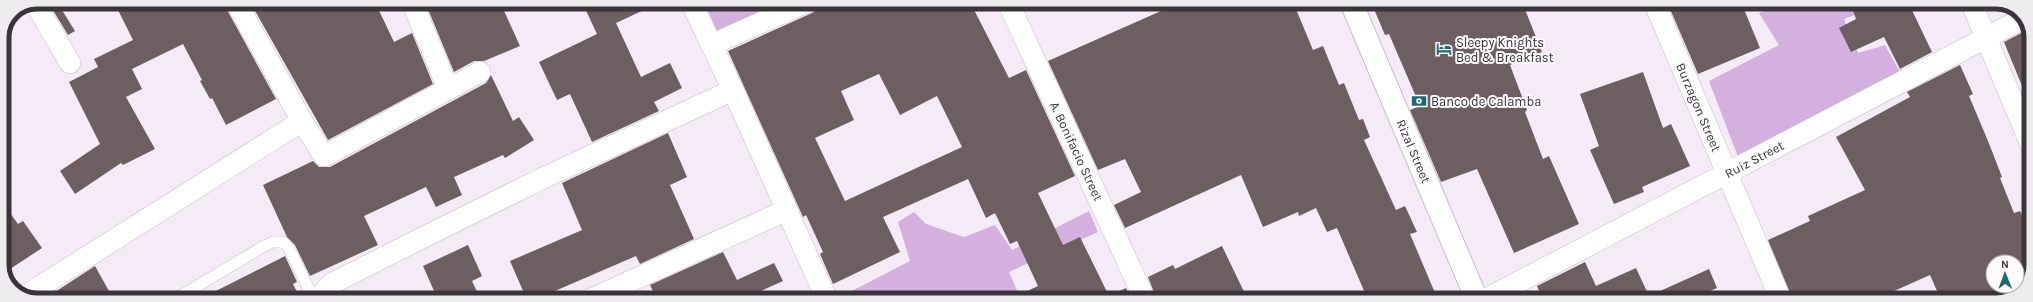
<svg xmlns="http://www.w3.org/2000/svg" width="2033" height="302" font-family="Karla,sans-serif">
	<rect width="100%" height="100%" fill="#f4ebf7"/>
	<g fill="#d4b0de">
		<path d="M704 2H790L718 33Z"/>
		<path d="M1785 2H1856L1860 13 1844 19 1858 53 1885 45 1900 72 1738 157 1709 81 1779 45 1759 13Z"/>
		<path d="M1089 211 1098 232 1009 272 1019 295 1013 300H846L844 295 910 261 898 222 914 212 926 224 964 237 995 225 1012 250Z"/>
	</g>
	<g fill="#6d5e62" fill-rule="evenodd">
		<path d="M48 2H57L75 31 68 35Z"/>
		<path d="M114 2H224L226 8 276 99 226 125 212 98 210 99 200 81 202 80 183 44 132 69 142 89 126 97 155 149 123 165 121 163 75 194 60 171 100 144 69 82 98 67 94 59 133 40Z"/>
		<path d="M250 2H375L394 42 412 33 433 84 328 140Z"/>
		<path d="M425 2H500L520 46 484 61H474L454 72Z"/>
		<path d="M582 2H661L616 23 641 77 670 63 682 88 654 102 659 111 592 142 570 94 557 100 539 62 597 34Z"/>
		<path d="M819 2H970L1009 78 1026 70 1075 176 1038 193 1063 245 1080 237 1109 296 1126 288 1132 300H1008L1038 286 1017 241 1010 244 995 213 986 218 968 179 883 217 900 252 833 284 820 254 823 252 806 215 803 217 728 51 812 13 817 9ZM879 74 900 115 937 96 962 147 845 201 815 138 854 120 841 91Z"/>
		<path d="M1168 2H1293L1313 50 1323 46 1339 85 1344 83 1359 120 1363 119 1370 137 1364 140 1396 210 1405 206 1417 232 1410 234 1438 300H1368L1337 228 1327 232 1316 208 1299 216 1298 212 1263 227 1241 175 1125 228 1114 205 1141 192 1125 159 1098 170 1048 61 1170 7Z"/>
		<path d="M1371 2H1522L1542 52 1510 65 1527 110 1525 112 1543 159 1549 156 1579 224 1514 253 1477 169 1441 182 1410 110 1420 106 1389 34 1385 35Z"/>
		<path d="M1667 2H1741L1760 48 1698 74Z"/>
		<path d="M1850 2H1908L1932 52 1900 69 1884 37 1851 52 1839 28 1856 19Z"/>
		<path d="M2029 29 2031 33V103H2029L2004 42Z"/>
		<path d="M1960 65 1973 94 1969 96 1988 141 2002 177 2000 178 2014 213 2020 211 2031 235V269L2019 291 1996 300H1941L1930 275 1894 291 1898 300H1793L1768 240 1810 221 1808 216 1865 190 1836 137 1910 97 1907 92ZM1993 262H2017V286H1993Z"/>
		<path d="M1643 72 1663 128 1671 124 1690 166 1642 187 1644 192 1614 204 1590 150 1599 146 1580 94Z"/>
		<path d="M491 75 513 121 519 117 534 140 505 158 503 155 454 177 462 195 436 207 426 187 364 216 378 245 310 276 295 245 287 237 263 185 313 161 319 167H330L486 83Z"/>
		<path d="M668 133 687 177 670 185 694 239 640 264 636 256 534 300H527L510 261 582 230 562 183Z"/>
		<path d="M2 202 18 224 23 221 42 248 4 273 2 269Z"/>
		<path d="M468 245 482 276 472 281 481 300H438L423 266Z"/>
		<path d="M1222 246 1248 300H1157L1148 277 1173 265 1175 269Z"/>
		<path d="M723 252 737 280 774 263 783 281 745 298 746 300H657L650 285Z"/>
		<path d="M285 256 297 282 293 284 301 300H198Z"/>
		<path d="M1585 262 1596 286 1636 268 1649 296 1709 269 1717 288 1690 300H1543L1537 286Z"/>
		<path d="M95 266 114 300H59L55 292Z"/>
	</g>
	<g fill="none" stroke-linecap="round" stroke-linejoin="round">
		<g stroke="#c7beca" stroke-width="12">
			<path id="service" d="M174 300 264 246 273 242H283L289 248 314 300"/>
		</g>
		<g stroke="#c7beca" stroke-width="22">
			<g id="minor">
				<path d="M236 2 302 121 324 156 480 72"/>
				<path d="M412 2 448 88"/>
				<path d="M691 2 733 90 827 300"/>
				<path d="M1008 2 1145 300"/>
				<path d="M1654 2 1781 300"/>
				<path d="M1971 2 2031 145"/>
				<path d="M35 3 70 63"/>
				<path d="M711 45 807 2"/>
				<path d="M25 296 302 121"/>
				<path d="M317 300 331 284 414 242 541 179 733 90"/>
				<path d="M589 300 787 210"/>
				<path d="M1484 300 2024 18"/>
			</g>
		</g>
		<g stroke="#c7beca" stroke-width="24">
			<path id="secondary" d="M1351 2 1477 300"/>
		</g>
		<use href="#service" stroke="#fff" stroke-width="11"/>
		<use href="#minor" stroke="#fff" stroke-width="21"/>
		<use href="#secondary" stroke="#fff" stroke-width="22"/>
	</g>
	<defs>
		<g id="hotel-bare" transform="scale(1.2)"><path d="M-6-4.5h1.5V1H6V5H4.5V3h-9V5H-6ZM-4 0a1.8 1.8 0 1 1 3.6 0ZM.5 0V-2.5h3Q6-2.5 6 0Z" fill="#1e6a70" stroke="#fdfbfd" stroke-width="2.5" paint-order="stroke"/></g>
		<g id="bank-bare" transform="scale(1.2)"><path d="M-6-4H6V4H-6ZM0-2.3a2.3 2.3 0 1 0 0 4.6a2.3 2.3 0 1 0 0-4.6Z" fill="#1e6a70" stroke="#fdfbfd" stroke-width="2.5" paint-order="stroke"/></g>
	</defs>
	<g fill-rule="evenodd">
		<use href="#hotel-bare" x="1444" y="49"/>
		<use href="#bank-bare" x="1419" y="101"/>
	</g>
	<g text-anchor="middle" stroke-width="4" stroke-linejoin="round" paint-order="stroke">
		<g font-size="13" fill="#39353a" stroke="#fdfbfd" text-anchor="start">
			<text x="1456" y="47">Sleepy Knights<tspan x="1456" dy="15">Bed &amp; Breakfast</tspan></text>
			<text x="1431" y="106">Banco de Calamba</text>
		</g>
		<g font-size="13" fill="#39353a" stroke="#fdfbfd">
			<text transform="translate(1699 107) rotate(67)" y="5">Burzagon Street</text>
			<text transform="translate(1077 151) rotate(65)" y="5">A. Bonifacio Street</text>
			<text transform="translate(1414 151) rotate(67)" y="5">Rizal Street</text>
			<text transform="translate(1754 159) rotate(-28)" y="5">Ruiz Street</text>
		</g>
	</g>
	<path d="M0 0H2033V302H0ZM37 9H1996A28 28 0 0 1 2024 37V265A28 28 0 0 1 1996 293H37A28 28 0 0 1 9 265V37A28 28 0 0 1 37 9Z" fill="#edebed" fill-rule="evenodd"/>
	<path fill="none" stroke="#39353a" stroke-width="5" d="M37 9H1996A28 28 0 0 1 2024 37V265A28 28 0 0 1 1996 293H37A28 28 0 0 1 9 265V37A28 28 0 0 1 37 9Z"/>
	<g transform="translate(2005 274) rotate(359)"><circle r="19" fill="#fdfbfd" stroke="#afacaf"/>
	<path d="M0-3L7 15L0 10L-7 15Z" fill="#1e6a70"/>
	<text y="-6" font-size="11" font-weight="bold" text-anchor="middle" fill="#39353a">N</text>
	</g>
</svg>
